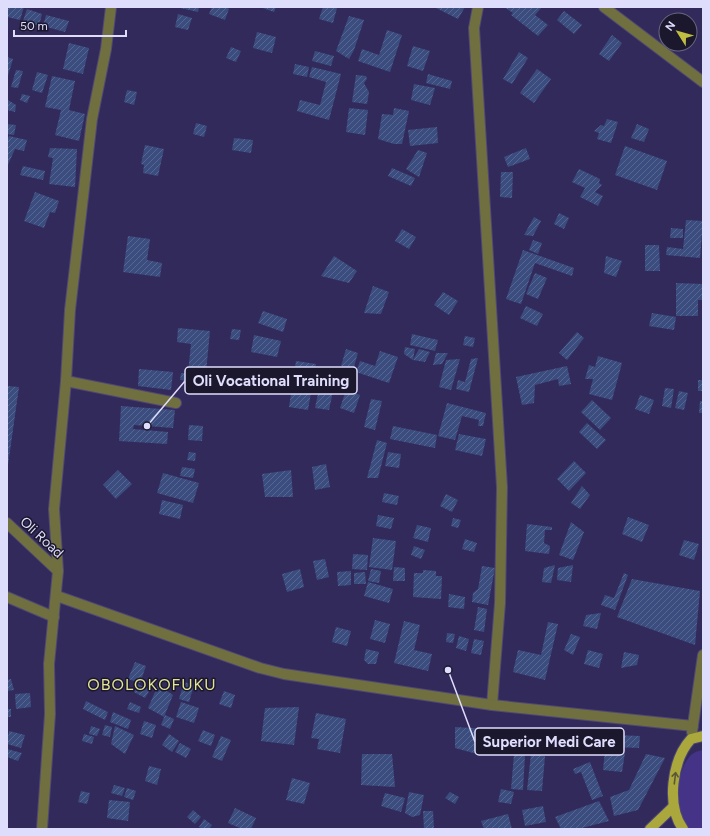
<svg xmlns="http://www.w3.org/2000/svg" width="710" height="836" font-family="Figtree,sans-serif">
	<defs>
		<pattern id="building-hatch" width="6" height="6" patternUnits="userSpaceOnUse"><rect width="6" height="6" fill="#3b4c7e"/><path d="M-1 1l2-2M0 6l6-6M5 7l2-2" fill="none" stroke="#576591"/></pattern>
	</defs>
	<rect width="100%" height="100%" fill="#332a5c"/>
	<path fill="#453387" d="M703 750V828L689 829C683 824 677 813 676 805 676 791 681 760 694 753 697 751 700 751 703 750Z"/>
	<g fill="url(#building-hatch)">
		<path d="M7 7H24L20 20 7 17Z"/>
		<path d="M176 7H199L198 12Z"/>
		<path d="M212 7H226L229 9 225 20 209 14Z"/>
		<path d="M260 7H276L274 12Z"/>
		<path d="M323 7 337 8 333 23 319 19Z"/>
		<path d="M434 7H465L458 19Z"/>
		<path d="M504 7H542L535 15 548 25 538 36 511 15 513 13Z"/>
		<path d="M27 9 42 14 39 26 23 21Z"/>
		<path d="M564 11 582 25 574 34 557 20Z"/>
		<path d="M178 14 192 18 188 30 175 27Z"/>
		<path d="M46 15 69 21 65 32 43 26Z"/>
		<path d="M349 16 364 20 354 50 349 59 336 51Z"/>
		<path d="M387 30 402 35 390 72 358 61 362 49 379 55Z"/>
		<path d="M257 32 276 37 272 53 253 48Z"/>
		<path d="M612 35 622 43 609 61 599 54Z"/>
		<path d="M69 43 89 48 83 74 63 69Z"/>
		<path d="M413 46 430 51 423 71 407 66Z"/>
		<path d="M231 47 241 51 236 62 226 58Z"/>
		<path d="M315 51 334 56 331 66 312 61Z"/>
		<path d="M519 52 528 58 512 84 503 79Z"/>
		<path d="M7 57 13 59 7 79Z"/>
		<path d="M295 64 309 67 307 77 293 74Z"/>
		<path d="M312 67 341 74 329 120 297 111 300 100 320 105 326 82 309 77Z"/>
		<path d="M537 69 551 79 534 103 520 93Z"/>
		<path d="M16 70 23 71 18 88 11 87Z"/>
		<path d="M37 72 48 75 42 93 32 90Z"/>
		<path d="M428 74 452 81 450 89 426 83Z"/>
		<path d="M356 75 366 76 367 79 364 83 369 92 367 104 352 102Z"/>
		<path d="M52 76 75 81 69 110 85 114 79 141 55 135 61 110 45 107Z"/>
		<path d="M414 84 435 88 430 105 411 100Z"/>
		<path d="M127 90 137 92 134 105 124 102Z"/>
		<path d="M22 94 30 96 27 103 20 100Z"/>
		<path d="M8 100 16 105 15 112 7 110Z"/>
		<path d="M349 108 368 110 365 135 346 132Z"/>
		<path d="M394 108 409 111 402 144H394L378 139 382 114 393 115Z"/>
		<path d="M607 119 618 122 611 143 597 139 599 133 594 131 601 125 604 126Z"/>
		<path d="M196 123 207 126 204 137 193 134Z"/>
		<path d="M7 124 16 125 14 135 7 134Z"/>
		<path d="M637 124 649 129 644 142 631 138Z"/>
		<path d="M437 127 438 143 410 146 408 130Z"/>
		<path d="M9 136 27 140 24 151 15 149 7 167V141Z"/>
		<path d="M234 138 253 140 251 153 232 150Z"/>
		<path d="M145 145 164 149 158 176 143 173 144 165 141 164Z"/>
		<path d="M625 146 667 161 657 190 615 175Z"/>
		<path d="M50 148 77 149 75 187 49 184 53 158 48 157Z"/>
		<path d="M526 148 530 159 508 167 504 157Z"/>
		<path d="M418 150 427 153 419 177 406 169Z"/>
		<path d="M23 166 45 171 43 180 20 175Z"/>
		<path d="M392 168 415 178 411 186 388 176Z"/>
		<path d="M579 169 600 179 599 183 602 185 595 192 603 196 598 206 580 197 585 188 572 182Z"/>
		<path d="M501 172H513L512 198 500 197Z"/>
		<path d="M35 192 59 201 55 213 50 212 44 228 24 221Z"/>
		<path d="M559 213 569 218 564 229 554 224Z"/>
		<path d="M534 217 541 221 533 236 524 235Z"/>
		<path d="M686 220 703 221 700 258 666 255 667 247 683 249Z"/>
		<path d="M671 228 683 229V238H670Z"/>
		<path d="M402 229 416 237 409 249 395 241Z"/>
		<path d="M128 236 150 239 147 260 162 263 160 277 123 272Z"/>
		<path d="M533 240 542 243 538 254 529 250Z"/>
		<path d="M645 245H659L660 271H645Z"/>
		<path d="M523 250 574 268 572 276 535 263 521 304 506 299Z"/>
		<path d="M334 256 357 271 349 283 321 276Z"/>
		<path d="M606 256 622 261 616 277 604 273Z"/>
		<path d="M535 273 547 278 538 299 526 294Z"/>
		<path d="M676 283 703 284V300H698V316H676Z"/>
		<path d="M373 286 389 292 381 314 364 313Z"/>
		<path d="M443 292 458 301 449 315 434 305Z"/>
		<path d="M526 306 543 314 537 326 520 318Z"/>
		<path d="M263 311 287 319 283 332 258 323Z"/>
		<path d="M652 313 676 317 674 330 649 326Z"/>
		<path d="M178 328 210 331 205 383 180 380 181 373H188L191 344 177 342Z"/>
		<path d="M232 329 241 330 239 340 230 339Z"/>
		<path d="M577 332 584 338 567 360 559 353Z"/>
		<path d="M412 334 438 340 435 351 410 345Z"/>
		<path d="M254 335 281 341 277 357 251 352Z"/>
		<path d="M465 336 475 338 473 347 463 345Z"/>
		<path d="M405 347 415 349 413 360 404 354Z"/>
		<path d="M346 349 358 353 353 370 341 366Z"/>
		<path d="M419 349 430 352 425 362 413 360Z"/>
		<path d="M380 351 398 357 389 383 356 372 360 361 375 366Z"/>
		<path d="M436 353H448L442 364 433 365Z"/>
		<path d="M598 356 622 363 612 400 589 394 593 379H585L589 365 595 367Z"/>
		<path d="M478 358 469 392 456 389 458 380 465 382 471 359Z"/>
		<path d="M460 359 451 390 439 387 446 360Z"/>
		<path d="M296 361 316 364 308 410 289 407Z"/>
		<path d="M567 366 571 384 559 386 558 379 535 385 534 403 522 405 516 377Z"/>
		<path d="M139 369 173 372 171 390 138 386Z"/>
		<path d="M323 370 337 373 329 410 315 408Z"/>
		<rect x="698" y="380" width="5" height="11"/>
		<path d="M7 386 19 387 8 465H7Z"/>
		<path d="M665 388 674 389 671 408 662 406Z"/>
		<path d="M346 390 360 395 354 413 340 408Z"/>
		<path d="M679 391 688 393 684 410 675 408Z"/>
		<path d="M640 395 654 400 649 414 635 409Z"/>
		<path d="M371 399 382 401 375 430 364 427Z"/>
		<path d="M592 400 611 418 600 430 581 412Z"/>
		<path d="M700 401H703V413H699Z"/>
		<path d="M447 403 486 413 483 426H478L479 420 462 416 455 440 438 436Z"/>
		<path d="M121 406 175 410 173 428 134 425 133 429 168 432 167 444 119 441Z"/>
		<path d="M587 423 606 440 597 449 579 432Z"/>
		<path d="M189 425 203 426 202 441 188 440Z"/>
		<path d="M393 426 437 435 435 448 390 439Z"/>
		<path d="M459 434 486 439 482 456 455 450Z"/>
		<path d="M377 440 387 443 378 478H367Z"/>
		<path d="M189 452 196 453 195 461 187 460Z"/>
		<path d="M388 452 401 454 399 468 385 466Z"/>
		<path d="M574 461 586 473 569 491 557 479Z"/>
		<path d="M326 464 330 487 315 490 312 467Z"/>
		<path d="M182 467 195 469 193 478 180 476Z"/>
		<path d="M118 470 132 484 116 499 103 485Z"/>
		<path d="M291 470 293 497H265L262 474Z"/>
		<path d="M163 473 199 483 193 503 157 493Z"/>
		<path d="M582 486 590 495 580 509 571 503Z"/>
		<path d="M384 493 399 496 397 505 382 502Z"/>
		<path d="M446 494 458 500 452 512 440 506Z"/>
		<path d="M162 500 183 505 180 519 159 514Z"/>
		<path d="M378 515 394 518 391 529 376 526Z"/>
		<path d="M628 517 649 525 642 542 622 534Z"/>
		<path d="M453 518 461 520 458 528 451 526Z"/>
		<path d="M571 522 584 532 573 560 559 555Z"/>
		<path d="M527 524 552 527V530H545L544 543 550 546 549 554 525 551Z"/>
		<path d="M417 525 431 528 428 542 413 538Z"/>
		<path d="M373 538 396 541 392 570 369 567Z"/>
		<path d="M465 539 477 543 474 552 462 549Z"/>
		<path d="M684 540 699 544 694 560 679 555Z"/>
		<path d="M414 546 425 550 421 559 411 555Z"/>
		<path d="M353 554 368 555 367 570 352 569Z"/>
		<path d="M325 559 329 577 317 580 313 561Z"/>
		<path d="M555 565 551 583 542 582 544 568Z"/>
		<path d="M573 565 571 582 557 580 558 568Z"/>
		<path d="M482 566 495 568 488 605 472 602 473 593 478 589Z"/>
		<path d="M394 567 405 568V581H393Z"/>
		<path d="M300 569 304 587 287 592 282 574Z"/>
		<path d="M371 569 381 571 379 583 368 581Z"/>
		<path d="M423 570 436 571V576H442L441 599 413 597 414 573H423Z"/>
		<path d="M351 571V585L338 586 337 572Z"/>
		<path d="M365 572 366 584H354V573Z"/>
		<path d="M624 573 628 575 615 610 601 605 605 595 614 598Z"/>
		<path d="M632 579 700 591 695 645 617 617Z"/>
		<path d="M368 582 393 589 389 603 364 596Z"/>
		<path d="M449 594 465 597 464 609 448 607Z"/>
		<path d="M478 607 487 609 484 632 474 630Z"/>
		<path d="M601 613 597 629 583 626 586 615Z"/>
		<path d="M375 620 390 624 385 643 370 639Z"/>
		<path d="M404 621 420 625 414 650 432 654 428 671 394 663Z"/>
		<path d="M548 622 558 624 545 680 513 672 518 650 541 655Z"/>
		<path d="M336 627 351 631 347 646 332 642Z"/>
		<path d="M447 633 455 634 453 643 446 642Z"/>
		<path d="M571 634 580 637 573 655 564 650Z"/>
		<path d="M459 636 469 639 466 651 456 648Z"/>
		<path d="M474 639 484 641 481 655 471 653Z"/>
		<path d="M366 649 379 652 376 664H368L364 660Z"/>
		<path d="M588 650 603 654 599 668 584 664Z"/>
		<path d="M624 652 639 655 637 665 621 668Z"/>
		<path d="M135 662 146 666 140 683 128 679Z"/>
		<path d="M11 679 14 690 7 691V680Z"/>
		<path d="M184 682 194 685 189 702 179 699Z"/>
		<path d="M138 684 150 690 145 698 134 692Z"/>
		<path d="M158 685 173 695 164 717 148 708Z"/>
		<path d="M224 691 235 695 231 708 219 704Z"/>
		<path d="M30 693 31 707 16 709 15 694Z"/>
		<path d="M86 701 108 712 105 720 83 709Z"/>
		<path d="M130 702 141 707 139 713 127 709Z"/>
		<path d="M181 702 199 708 194 723 176 717Z"/>
		<path d="M299 707 294 745 261 741 265 708Z"/>
		<rect x="7" y="709" width="4" height="8"/>
		<path d="M113 712 131 720 128 729 110 722Z"/>
		<path d="M316 713 346 719 340 753 317 749 319 739 311 738Z"/>
		<path d="M165 715 174 719 170 729 161 725Z"/>
		<path d="M144 721 156 725 152 738 140 734Z"/>
		<path d="M105 725 112 727 110 737 102 735Z"/>
		<path d="M91 726 100 729 97 736 89 734Z"/>
		<path d="M115 726 134 735 125 754 111 744Z"/>
		<path d="M455 727 506 730 505 753 479 752 480 732 477 754 455 748Z"/>
		<path d="M203 730 215 735 211 746 198 741Z"/>
		<path d="M9 731 25 735 21 748 7 744Z"/>
		<path d="M84 734 94 737 92 744 82 741Z"/>
		<path d="M169 734 179 741 172 752 162 745Z"/>
		<path d="M616 735 640 736 639 748 615 747Z"/>
		<path d="M221 736 231 740 222 761 212 757Z"/>
		<path d="M180 743 191 749 186 758 175 752Z"/>
		<path d="M7 749 22 753 18 761 7 757Z"/>
		<path d="M605 751 625 753 622 772 603 770Z"/>
		<path d="M362 754H392L395 787 361 785Z"/>
		<path d="M514 754 525 755 523 790 511 789Z"/>
		<path d="M531 754 545 756 542 791 527 790Z"/>
		<path d="M646 754 665 758 638 810 614 816 610 797 629 790Z"/>
		<path d="M590 762 603 796 592 800 581 772 575 774 573 769Z"/>
		<path d="M149 766 161 769 157 785 145 781Z"/>
		<path d="M292 778 310 783 304 804 286 800Z"/>
		<path d="M114 785 125 788 122 796 111 793Z"/>
		<path d="M127 788 136 791 133 800 124 797Z"/>
		<path d="M501 789 514 792 511 804 498 802Z"/>
		<path d="M81 791 90 793 87 804 78 802Z"/>
		<path d="M409 792 424 795 420 815 412 817 405 813Z"/>
		<path d="M450 792 459 797 455 804 445 798Z"/>
		<path d="M385 793 405 798 401 812 381 806Z"/>
		<path d="M109 800 130 802 128 821 107 818Z"/>
		<path d="M599 801 609 821 578 829H561L555 817Z"/>
		<path d="M543 806 546 822 525 826 522 810Z"/>
		<path d="M235 808 256 818 251 829H242L228 823Z"/>
		<path d="M193 810 201 817 195 824 187 817Z"/>
		<path d="M423 811H433L434 829H424Z"/>
		<path d="M508 814 512 829H484L481 821Z"/>
		<path d="M204 819 212 825 209 829H202L199 827Z"/>
	</g>
	<g fill="none" stroke-linecap="round" stroke-linejoin="round">
		<g stroke="#4f4776" stroke-width="12">
			<g id="minor">
				<path d="M478 7 474 28 502 487 500 603 492 705"/>
				<path d="M604 7 703 82"/>
				<path d="M66 381 176 403"/>
				<path d="M7 523 58 571"/>
				<path d="M57 596 260 668 284 674 492 705 693 726"/>
				<path d="M7 597 54 617"/>
				<path d="M692 732 703 655"/>
				<path d="M42 829 50 714 49 664 58 571 54 509 66 381 70 310 92 119 106 49 111 7"/>
			</g>
		</g>
		<g stroke="#4f4776" stroke-width="12">
			<g id="major">
				<path d="M650 829 673 807"/>
				<path d="M683 829C666 805 672 760 691 739L703 736"/>
			</g>
		</g>
		<use href="#minor" stroke="#6f6f3f" stroke-width="10"/>
		<use href="#major" stroke="#aaa83d" stroke-width="10"/>
	</g>
	<defs><path id="oneway-shaft" d="M-6 0H5M1.5-3L5.5 0L1.5 3" fill="none" stroke-width="1.6" stroke-linecap="round" stroke-linejoin="round"/></defs>
	<use stroke="#5b5935" href="#oneway-shaft" transform="translate(675 778) rotate(-83)"/>
	<g text-anchor="middle" stroke-width="3" stroke-linejoin="round" paint-order="stroke">
		<g font-size="14" fill="#dfddfc" stroke="#1b182e">
			<text transform="translate(42 537) rotate(43)" y="5">Oli Road</text>
		</g>
		<g font-size="16" letter-spacing="1" fill="#e4e495" stroke="#1b182e">
			<text x="152" y="690">OBOLOKOFUKU</text>
		</g>
	</g>
	<path fill="none" stroke="#dfddfc" stroke-width="1.5" d="M147 426L185 381M448 670L475 742"/>
	<g fill="#dfddfc" stroke="#1b182e" stroke-width="1.5">
		<circle cx="147" cy="426" r="4"/>
		<circle cx="448" cy="670" r="4"/>
	</g>
	<g fill="#1b182e" stroke="#dfddfc" stroke-width="1.5">
		<rect x="185" y="367" width="172" height="27" rx="4"/>
		<rect x="475" y="728" width="149" height="27" rx="4"/>
	</g>
	<g font-size="15" text-anchor="middle" font-weight="bold" fill="#dfddfc">
		<text x="271" y="386">Oli Vocational Training</text>
		<text x="549" y="747">Superior Medi Care</text>
	</g>
	<rect width="710" height="836" fill="none" stroke="#dfddfc" stroke-width="16"/>
	<g transform="translate(678 32) rotate(307)"><circle r="19" fill="#1b182e" stroke="#696780"/>
	<path d="M0-3L7 15L0 10L-7 15Z" fill="#c0be41"/>
	<text y="-6" font-size="11" font-weight="bold" text-anchor="middle" fill="#dfddfc">N</text>
	</g>
	<path d="M14 30v6h112v-6" fill="none" stroke="#dfddfc" stroke-width="2"/>
	<text x="20" y="30" font-size="12" fill="#dfddfc" stroke="#1b182e" stroke-width="3" paint-order="stroke">50 m</text>
</svg>
